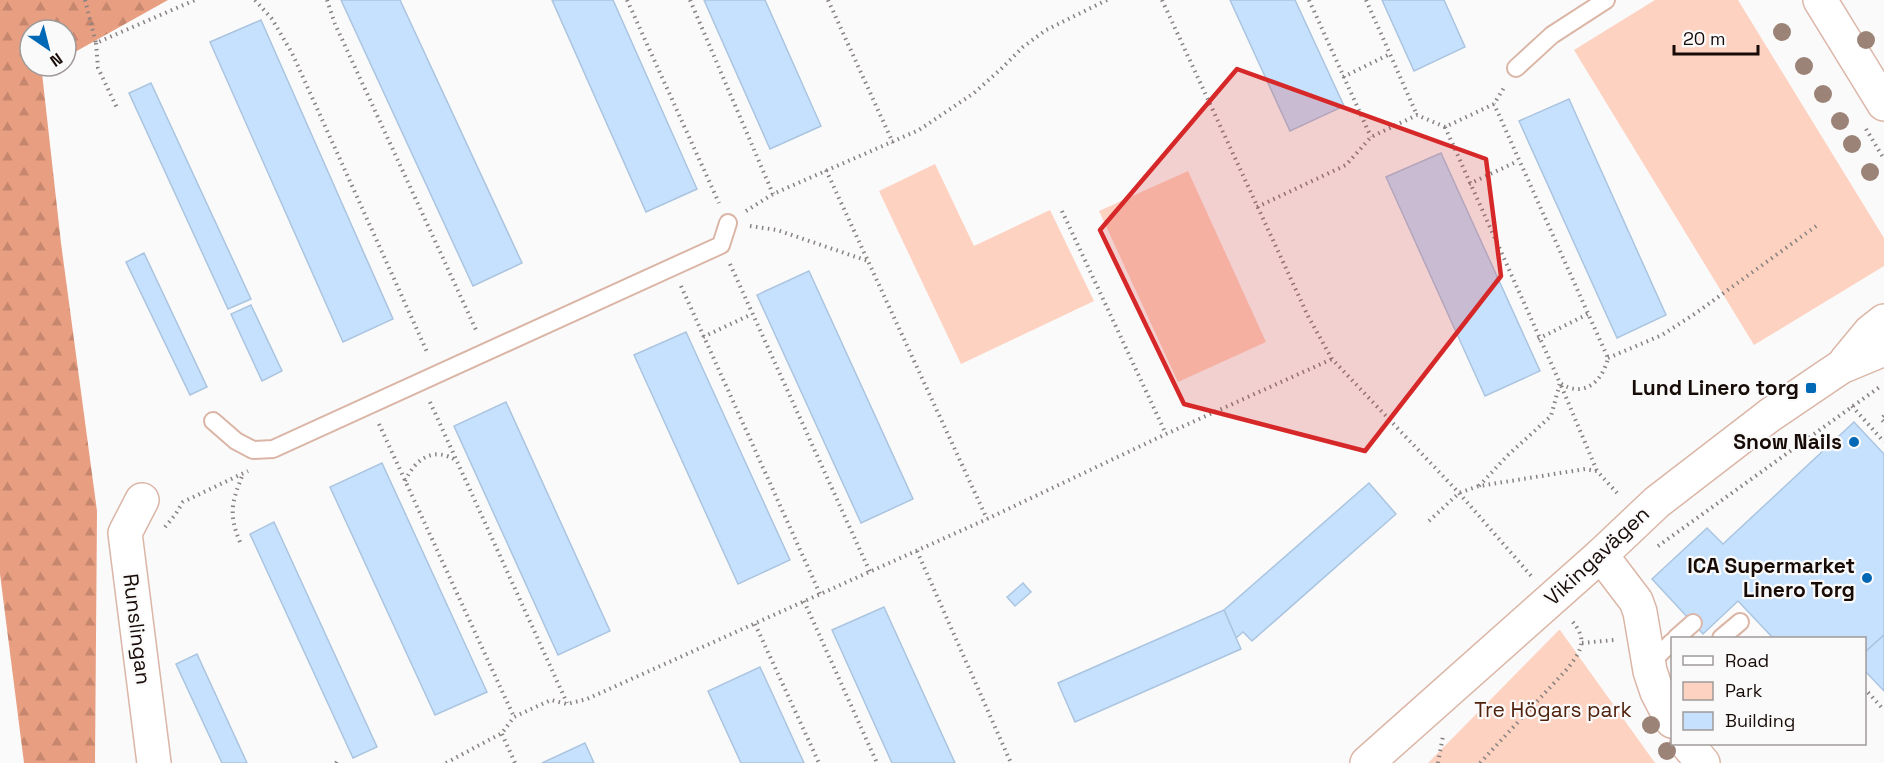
<svg xmlns="http://www.w3.org/2000/svg" width="1884" height="763" font-family="'Space Grotesk',sans-serif">
	<defs>
		<pattern id="forest-firs" width="22" height="20" patternUnits="userSpaceOnUse" patternTransform="scale(1.5)"><rect width="22" height="20" fill="#e89e81"/><path d="M5 1l3.5 6h-7zM16 11l3.5 6h-7z" fill="#c6876e"/></pattern>
	</defs>
	<rect width="100%" height="100%" fill="#fafafa"/>
	<g fill="#fed2c1">
		<path d="M1655 0H1738L1884 238V266L1754 345 1574 50Z"/>
		<path d="M935 164 974 246 1050 210 1094 301 961 364 879 191Z"/>
		<path d="M1188 171 1266 342 1178 382 1099 211Z"/>
		<path d="M1560 630 1655 763H1428L1559 630Z"/>
	</g>
	<path fill="url(#forest-firs)" d="M0 0H168L66 57V30H30V66H52L42 73 61 243 97 511 95 763H24L0 574Z"/>
	<g fill="#c6e1fd" stroke="#abc5e0" stroke-width="1.5">
		<path d="M341 0H400L522 263 473 286Z"/>
		<path d="M552 0H613L697 189 646 212Z"/>
		<path d="M704 0H765L821 126 770 149Z"/>
		<path d="M1230 0H1295L1344 106 1290 131Z"/>
		<path d="M1382 0H1444L1465 47 1414 71Z"/>
		<path d="M261 20 393 319 343 342 210 42Z"/>
		<path d="M151 83 251 299 228 309 129 93Z"/>
		<path d="M1569 99 1666 315 1617 338 1519 121Z"/>
		<path d="M1441 153 1540 371 1485 396 1386 177Z"/>
		<path d="M144 253 207 387 190 395 126 262Z"/>
		<path d="M809 271 913 499 861 523 757 295Z"/>
		<path d="M251 305 282 371 262 381 231 314Z"/>
		<path d="M686 332 790 560 738 584 634 355Z"/>
		<path d="M506 402 610 631 558 655 454 426Z"/>
		<path d="M1854 422 1884 454V635L1864 653V638H1773L1738 601 1703 634 1652 579 1707 528 1723 544Z"/>
		<path d="M382 463 487 692 435 715 330 487Z"/>
		<path d="M1369 483 1396 514 1252 641 1243 632 1236 638 1224 610Z"/>
		<path d="M274 522 377 747 353 758 250 534Z"/>
		<path d="M1023 583 1031 592 1015 606 1007 597Z"/>
		<path d="M884 607 955 763H892L832 630Z"/>
		<path d="M1224 610 1241 649 1075 722 1058 683Z"/>
		<path d="M1884 635V691L1864 670V653Z"/>
		<path d="M197 654 247 763H222L176 664Z"/>
		<path d="M760 667 778 706 804 763H741L708 691Z"/>
		<path d="M585 743 594 763H542Z"/>
	</g>
	<g fill="none" stroke-linecap="round" stroke-linejoin="round">
		<g stroke="#dbb6a7" stroke-width="20">
			<g id="service">
				<path d="M1516 68 1552 35 1606 0"/>
				<path d="M213 421 236 441 253 450 273 449 721 245 728 223"/>
				<path d="M1676 638 1693 623"/>
				<path d="M1721 638 1740 622"/>
				<path d="M1649 664 1672 642"/>
			</g>
		</g>
		<g stroke="#dbb6a7" stroke-width="36">
			<g id="minor">
				<path d="M142 500 125 533 154 763"/>
				<path d="M1601 555 1636 601 1640 612 1650 671 1657 692 1672 721"/>
				<path d="M1687 744 1703 763"/>
			</g>
		</g>
		<g stroke="#dbb6a7" stroke-width="36">
			<g id="tertiary">
				<path d="M1820 0 1884 104"/>
				<path d="M1846 361 1870 332 1884 321"/>
				<path d="M1367 763 1601 555 1657 502 1770 415 1829 375 1841 367 1884 349"/>
			</g>
		</g>
		<g stroke="#888280" stroke-width="4" stroke-dasharray="1.5 4.5" stroke-linecap="butt">
			<path d="M85 0 96 43 195 0"/>
			<path d="M255 0 272 19 292 53 428 354"/>
			<path d="M327 0 335 24 477 332"/>
			<path d="M627 0 719 203"/>
			<path d="M690 0 773 194"/>
			<path d="M828 0 893 143"/>
			<path d="M1162 0 1308 316 1332 359 1459 493 1533 578"/>
			<path d="M1309 0 1371 137"/>
			<path d="M1366 0 1417 115"/>
			<path d="M96 43 98 68 118 110"/>
			<path d="M1343 77 1390 54"/>
			<path d="M1445 127 1560 383C1583 398 1602 383 1608 358L1494 104"/>
			<path d="M1866 129 1884 159"/>
			<path d="M826 170 987 519"/>
			<path d="M1469 184 1518 161"/>
			<path d="M1257 207 1346 165 1371 137 1417 115 1445 127 1494 104 1505 86"/>
			<path d="M746 211 773 194 919 130 974 93 1000 70 1023 47 1046 30 1107 0"/>
			<path d="M1062 211 1166 434"/>
			<path d="M750 226 777 230 868 261"/>
			<path d="M730 264 870 572"/>
			<path d="M681 286 820 594"/>
			<path d="M703 337 752 314"/>
			<path d="M1538 339 1588 314"/>
			<path d="M1608 358 1662 335 1696 313 1819 224"/>
			<path d="M430 402 567 703"/>
			<path d="M1852 406 1884 442"/>
			<path d="M1884 416 1881 419 1884 422"/>
			<path d="M379 424 514 717"/>
			<path d="M405 481C416 458 434 446 457 461"/>
			<path d="M1479 486 1508 455 1551 416 1560 383 1597 471"/>
			<path d="M1429 521 1459 493 1479 486 1585 469 1597 471 1618 494"/>
			<path d="M165 527 175 515 183 502 248 471"/>
			<path d="M240 542C228 514 232 501 243 474"/>
			<path d="M1658 546 1881 386"/>
			<path d="M917 551 1011 763"/>
			<path d="M804 601 877 763"/>
			<path d="M755 624 819 763"/>
			<path d="M1582 643 1614 640"/>
			<path d="M1864 688 1884 710"/>
			<path d="M502 734 515 763"/>
			<path d="M336 763 339 758"/>
			<path d="M446 763 502 733 514 717 551 700 567 704 587 699 987 519 1166 434 1332 359"/>
			<path d="M1438 763 1443 736"/>
			<path d="M1480 763 1568 668C1582 650 1588 639 1571 620"/>
		</g>
		<use href="#service" stroke="#fff" stroke-width="16"/>
		<use href="#minor" stroke="#fff" stroke-width="33"/>
		<use href="#tertiary" stroke="#fff" stroke-width="33"/>
	</g>
	<g fill="#9c8378">
		<circle cx="1782" cy="32" r="9"/>
		<circle cx="1866" cy="40" r="9"/>
		<circle cx="1804" cy="66" r="9"/>
		<circle cx="1823" cy="94" r="9"/>
		<circle cx="1840" cy="121" r="9"/>
		<circle cx="1852" cy="144" r="9"/>
		<circle cx="1870" cy="172" r="9"/>
		<circle cx="1651" cy="725" r="9"/>
		<circle cx="1667" cy="751" r="9"/>
	</g>
	<path fill="#d62828" fill-opacity="0.2" stroke="#d62828" stroke-width="4.5" stroke-linejoin="round" d="M1237 69 1486 159 1501 276 1365 451 1184 404 1100 230Z"/>
	<g fill="#0068b4" stroke="#fafafa" stroke-width="2">
		<rect x="1805" y="382" width="12" height="12" rx="3"/>
		<circle cx="1854" cy="442" r="6"/>
		<circle cx="1867" cy="578" r="6"/>
	</g>
	<g text-anchor="middle" stroke-width="4.5" stroke-linejoin="round" paint-order="stroke">
		<g font-size="21" font-weight="bold" fill="#170b07" stroke="#fafafa" text-anchor="end">
			<text x="1799" y="395">Lund Linero torg</text>
			<text x="1842" y="449">Snow Nails</text>
			<text x="1855" y="573">ICA Supermarket<tspan x="1855" dy="24">Linero Torg</tspan></text>
		</g>
		<g font-size="21" fill="#170b07" stroke="#fafafa">
			<text transform="translate(1597 556) rotate(-43)" y="7">Vikingavägen</text>
			<text transform="translate(137 629) rotate(83)" y="7">Runslingan</text>
		</g>
		<g font-size="21" fill="#50210d" stroke="#fafafa">
			<text x="1553" y="717">Tre Högars park</text>
		</g>
	</g>
	<rect x="1671" y="637" width="195" height="108" fill="#fafafa" stroke="#9f9a99" stroke-width="1.5"/>
	<rect x="1683" y="656" width="30" height="9" fill="#ffffff" stroke="#9f9a99" stroke-width="1.5"/>
	<text x="1725" y="667" font-size="18" fill="#170b07">Road</text>
	<rect x="1683" y="682" width="30" height="18" fill="#fed2c1" stroke="#9f9a99" stroke-width="1.5"/>
	<text x="1725" y="697" font-size="18" fill="#170b07">Park</text>
	<rect x="1683" y="712" width="30" height="18" fill="#c6e1fd" stroke="#9f9a99" stroke-width="1.5"/>
	<text x="1725" y="727" font-size="18" fill="#170b07">Building</text>
	<g transform="translate(48 48) rotate(145)"><circle r="28" fill="#fafafa" stroke="#9f9a99" stroke-width="1.5"/>
	<path d="M0-4.5L10 22L0 15L-10 22Z" fill="#0068b4"/>
	<text y="-9" font-size="16" font-weight="bold" text-anchor="middle" fill="#170b07">N</text>
	</g>
	<path d="M1674 45v9h84v-9" fill="none" stroke="#170b07" stroke-width="3"/>
	<text x="1683" y="45" font-size="18" fill="#170b07" stroke="#fafafa" stroke-width="4.5" paint-order="stroke">20 m</text>
</svg>
